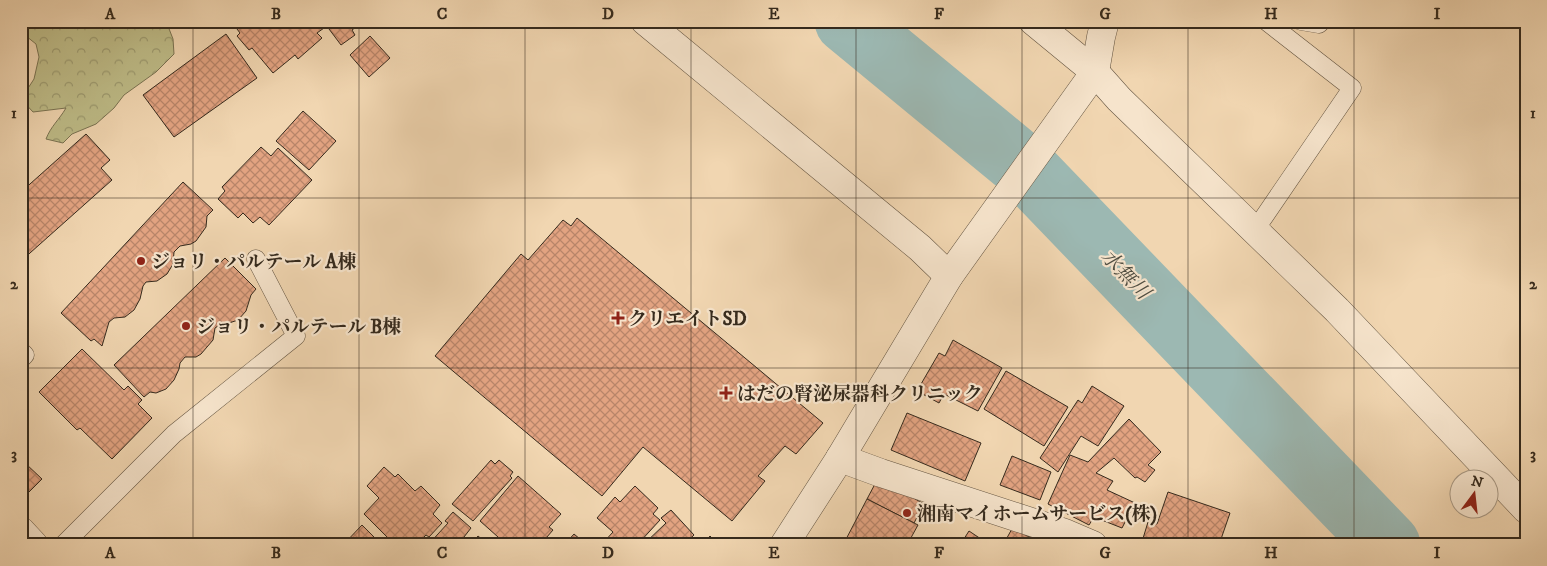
<svg xmlns="http://www.w3.org/2000/svg" width="1547" height="566" font-family="'IM FELL DW Pica','Noto Serif JP',serif">
	<defs>
		<pattern id="forest-crowns" width="20" height="18" patternUnits="userSpaceOnUse" patternTransform="scale(1.25)"><rect width="20" height="18" fill="#bebc88"/><path d="M2 6a3 3 0 1 1 6 0M12 15a3 3 0 1 1 6 0" fill="none" stroke="#9b996f"/></pattern>
		<pattern id="building-cross-hatch" width="8" height="8" patternUnits="userSpaceOnUse" patternTransform="scale(1.25)"><rect width="8" height="8" fill="#e2a381"/><path d="M0 0l8 8M0 8l8-8" fill="none" stroke="#b88569"/></pattern>
	</defs>
	<rect width="100%" height="100%" fill="#f1d6b1"/>
	<filter id="stains"><feTurbulence type="fractalNoise" baseFrequency=".004" numOctaves="4"/><feColorMatrix values="0 0 0 0 .2 0 0 0 0 .09 0 0 0 0 .02 0 0 0 .5 -.17"/></filter>
	<radialGradient id="worn" r=".72"><stop offset=".6" stop-color="#630" stop-opacity="0"/><stop offset="1" stop-color="#630" stop-opacity=".3"/></radialGradient>
	<path fill="url(#forest-crowns)" stroke="#7a7352" d="M21 21H166L173 39 174 54 156 72 124 95 114 108 96 124 72 134 63 143 46 139C51 126 59 120 66 108L33 112 21 99 34 79 39 57 36 44 21 32Z"/>
	<g fill="none" stroke-linecap="round" stroke-linejoin="round">
		<path stroke="#9cb8b2" stroke-width="65" d="M847 21 1023 166 1388 545"/>
	</g>
	<g fill="url(#building-cross-hatch)" stroke="#352a1d">
		<path d="M239 21H318L324 28 317 33 322 38 298 59 295 55 273 73 252 48 249 50 237 36 240 33 234 25Z"/>
		<path d="M323 21H364L352 30 355 35 341 45Z"/>
		<path d="M226 34 257 78 174 137 143 95Z"/>
		<path d="M370 36 390 58 369 77 350 55Z"/>
		<path d="M303 111 336 141 309 170 276 141Z"/>
		<path d="M86 134 110 160 101 168 112 180 21 261V192Z"/>
		<path d="M261 147 271 156 278 148 312 180 269 225 260 217 253 223 243 213 238 218 218 199 225 191 222 187Z"/>
		<path d="M183 182 213 210 207 216 206 227 196 241 191 244 180 246 174 252 173 264 167 274 157 281 146 282 143 286 140 299 134 310 125 317 114 318 109 322 102 346 94 339 91 341 61 313Z"/>
		<path d="M577 218 823 423 796 454 785 446 758 476 765 481 732 521 643 447 602 496 435 356 521 254 528 260 563 220 571 226Z"/>
		<path d="M225 258 256 289 251 295 246 311 238 320 226 324H221L215 328 213 340 201 354 196 357H185L180 363 179 369 174 380 166 389 156 393 150 392 144 397 114 365Z"/>
		<path d="M953 340 1002 368 978 411 944 394 939 403 917 391 939 353 945 356Z"/>
		<path d="M82 349 124 390 128 386 142 400 138 404 152 418 112 459 80 428 77 430 39 392Z"/>
		<path d="M1006 371 1068 407 1044 446 984 409Z"/>
		<path d="M1092 386 1124 406 1098 446 1081 436 1058 472 1040 458 1078 400 1082 403Z"/>
		<path d="M907 413 981 443 965 481 891 450Z"/>
		<path d="M1129 419 1161 452 1148 465 1155 470 1145 482 1137 477 1135 478 1114 458 1096 473 1113 481 1107 490 1135 503 1122 528 1094 517 1089 525 1048 504 1070 455 1088 462Z"/>
		<path d="M21 452 28 459 25 463 42 479 21 500Z"/>
		<path d="M1012 456 1051 472 1040 500 1000 485Z"/>
		<path d="M491 460 495 464 499 460 513 472 510 476 512 478 473 521 452 504Z"/>
		<path d="M384 467 395 477 398 474 415 491 421 486 440 505 433 514 442 523 429 537 426 535 420 541 423 545H395L364 514 379 498 367 486Z"/>
		<path d="M518 476 561 514 549 527 553 530 540 545H507L480 521Z"/>
		<path d="M875 484 901 491 924 504 914 523 867 499Z"/>
		<path d="M635 486 658 508 653 514 660 520 638 544 633 540 628 545H605L603 543 613 532 597 518 615 497 620 502Z"/>
		<path d="M1168 492 1230 513 1220 542 1215 541 1213 545H1174L1167 542 1166 545H1141L1148 522 1157 524Z"/>
		<path d="M867 499 918 525 907 545H843Z"/>
		<path d="M671 510 694 535 683 545H643L666 523 661 518Z"/>
		<path d="M453 512 471 528 464 537 466 541 463 545H428L448 523 445 521Z"/>
		<path d="M362 525 382 545H343Z"/>
		<path d="M1013 527 1029 537 1032 531 1055 545H1003Z"/>
		<path d="M969 531 990 545H960Z"/>
		<path d="M574 534 587 545H564Z"/>
		<path d="M478 536 489 545H470Z"/>
		<path d="M710 536 719 545H702Z"/>
	</g>
	<g fill="none" stroke-linecap="round" stroke-linejoin="round">
		<g stroke="#645542" stroke-width="19">
			<g id="service">
				<path d="M1301 21 1319 24 1322 21"/>
				<path d="M1255 230 1352 88 1266 21"/>
				<path d="M21 351 25 355 21 359"/>
				<path d="M63 545 174 434 296 336 256 259"/>
			</g>
		</g>
		<g stroke="#645542" stroke-width="29">
			<g id="minor">
				<path d="M840 458 881 473 1065 533 1093 545"/>
				<path d="M21 531 34 545"/>
			</g>
		</g>
		<g stroke="#645542" stroke-width="29">
			<g id="tertiary">
				<path d="M645 21 920 248 949 276"/>
				<path d="M1033 21 1095 72 1119 99 1337 310 1526 509"/>
				<path d="M784 545 840 458 949 276 1095 72 1101 37 1105 21"/>
			</g>
		</g>
		<use href="#service" stroke="#f6e4cc" stroke-width="18"/>
		<use href="#minor" stroke="#f6e4cc" stroke-width="28"/>
		<use href="#tertiary" stroke="#f6e4cc" stroke-width="28"/>
	</g>
	<path fill="none" stroke="#352a1d" stroke-width="1" stroke-opacity="0.55" d="M193 21V545M359 21V545M525 21V545M691 21V545M856 21V545M1022 21V545M1188 21V545M1354 21V545M21 198H1526M21 368H1526"/>
	<g fill="#8f2418" stroke="#f6e4cc" stroke-width="2">
		<circle cx="141" cy="261" r="5"/>
		<path d="M615.5 310.5h5v5h5v5h-5v5h-5v-5h-5v-5h5z"/>
		<circle cx="186" cy="326" r="5"/>
		<path d="M723.5 385.5h5v5h5v5h-5v5h-5v-5h-5v-5h5z"/>
		<circle cx="907" cy="513" r="5"/>
	</g>
	<g text-anchor="middle" stroke-width="4.5" stroke-linejoin="round" paint-order="stroke">
		<g font-size="19" font-weight="bold" fill="#352a1d" stroke="#f6e4cc" text-anchor="start">
			<text x="151" y="268">ジョリ・パルテール A棟</text>
			<text x="628" y="325">クリエイトSD</text>
			<text x="196" y="333">ジョリ・パルテール B棟</text>
			<text x="737" y="400">はだの腎泌尿器科クリニック</text>
			<text x="917" y="520">湘南マイホームサービス(株)</text>
		</g>
		<g font-size="20" font-style="italic" fill="#4f4e42" stroke="#f6e4cc">
			<text transform="translate(1126 274) rotate(46)" y="7">水無川</text>
		</g>
	</g>
	<rect width="1547" height="566" fill="none" stroke="#f1d6b1" stroke-width="55"/>
	<g transform="translate(1474 494) rotate(15)"><circle r="24" fill="#f6e4cc" stroke="#a99a86"/>
	<path d="M0-4L9 19L0 12L-9 19Z" fill="#8f2418"/>
	<text y="-8" font-size="14" font-weight="bold" text-anchor="middle" fill="#352a1d">N</text>
	</g>
	<rect x="28" y="28" width="1492" height="510" fill="none" stroke="#352a1d" stroke-width="2"/>
	<g font-size="16" text-anchor="middle" font-weight="bold" fill="#352a1d">
		<text x="110" y="19">A</text>
		<text x="276" y="19">B</text>
		<text x="442" y="19">C</text>
		<text x="608" y="19">D</text>
		<text x="774" y="19">E</text>
		<text x="939" y="19">F</text>
		<text x="1105" y="19">G</text>
		<text x="1271" y="19">H</text>
		<text x="1437" y="19">I</text>
		<text x="14" y="118">1</text>
		<text x="1533" y="118">1</text>
		<text x="14" y="289">2</text>
		<text x="1533" y="289">2</text>
		<text x="14" y="459">3</text>
		<text x="1533" y="459">3</text>
		<text x="110" y="558">A</text>
		<text x="276" y="558">B</text>
		<text x="442" y="558">C</text>
		<text x="608" y="558">D</text>
		<text x="774" y="558">E</text>
		<text x="939" y="558">F</text>
		<text x="1105" y="558">G</text>
		<text x="1271" y="558">H</text>
		<text x="1437" y="558">I</text>
	</g>
	<rect width="100%" height="100%" filter="url(#stains)"/>
	<rect width="100%" height="100%" fill="url(#worn)"/>
</svg>
